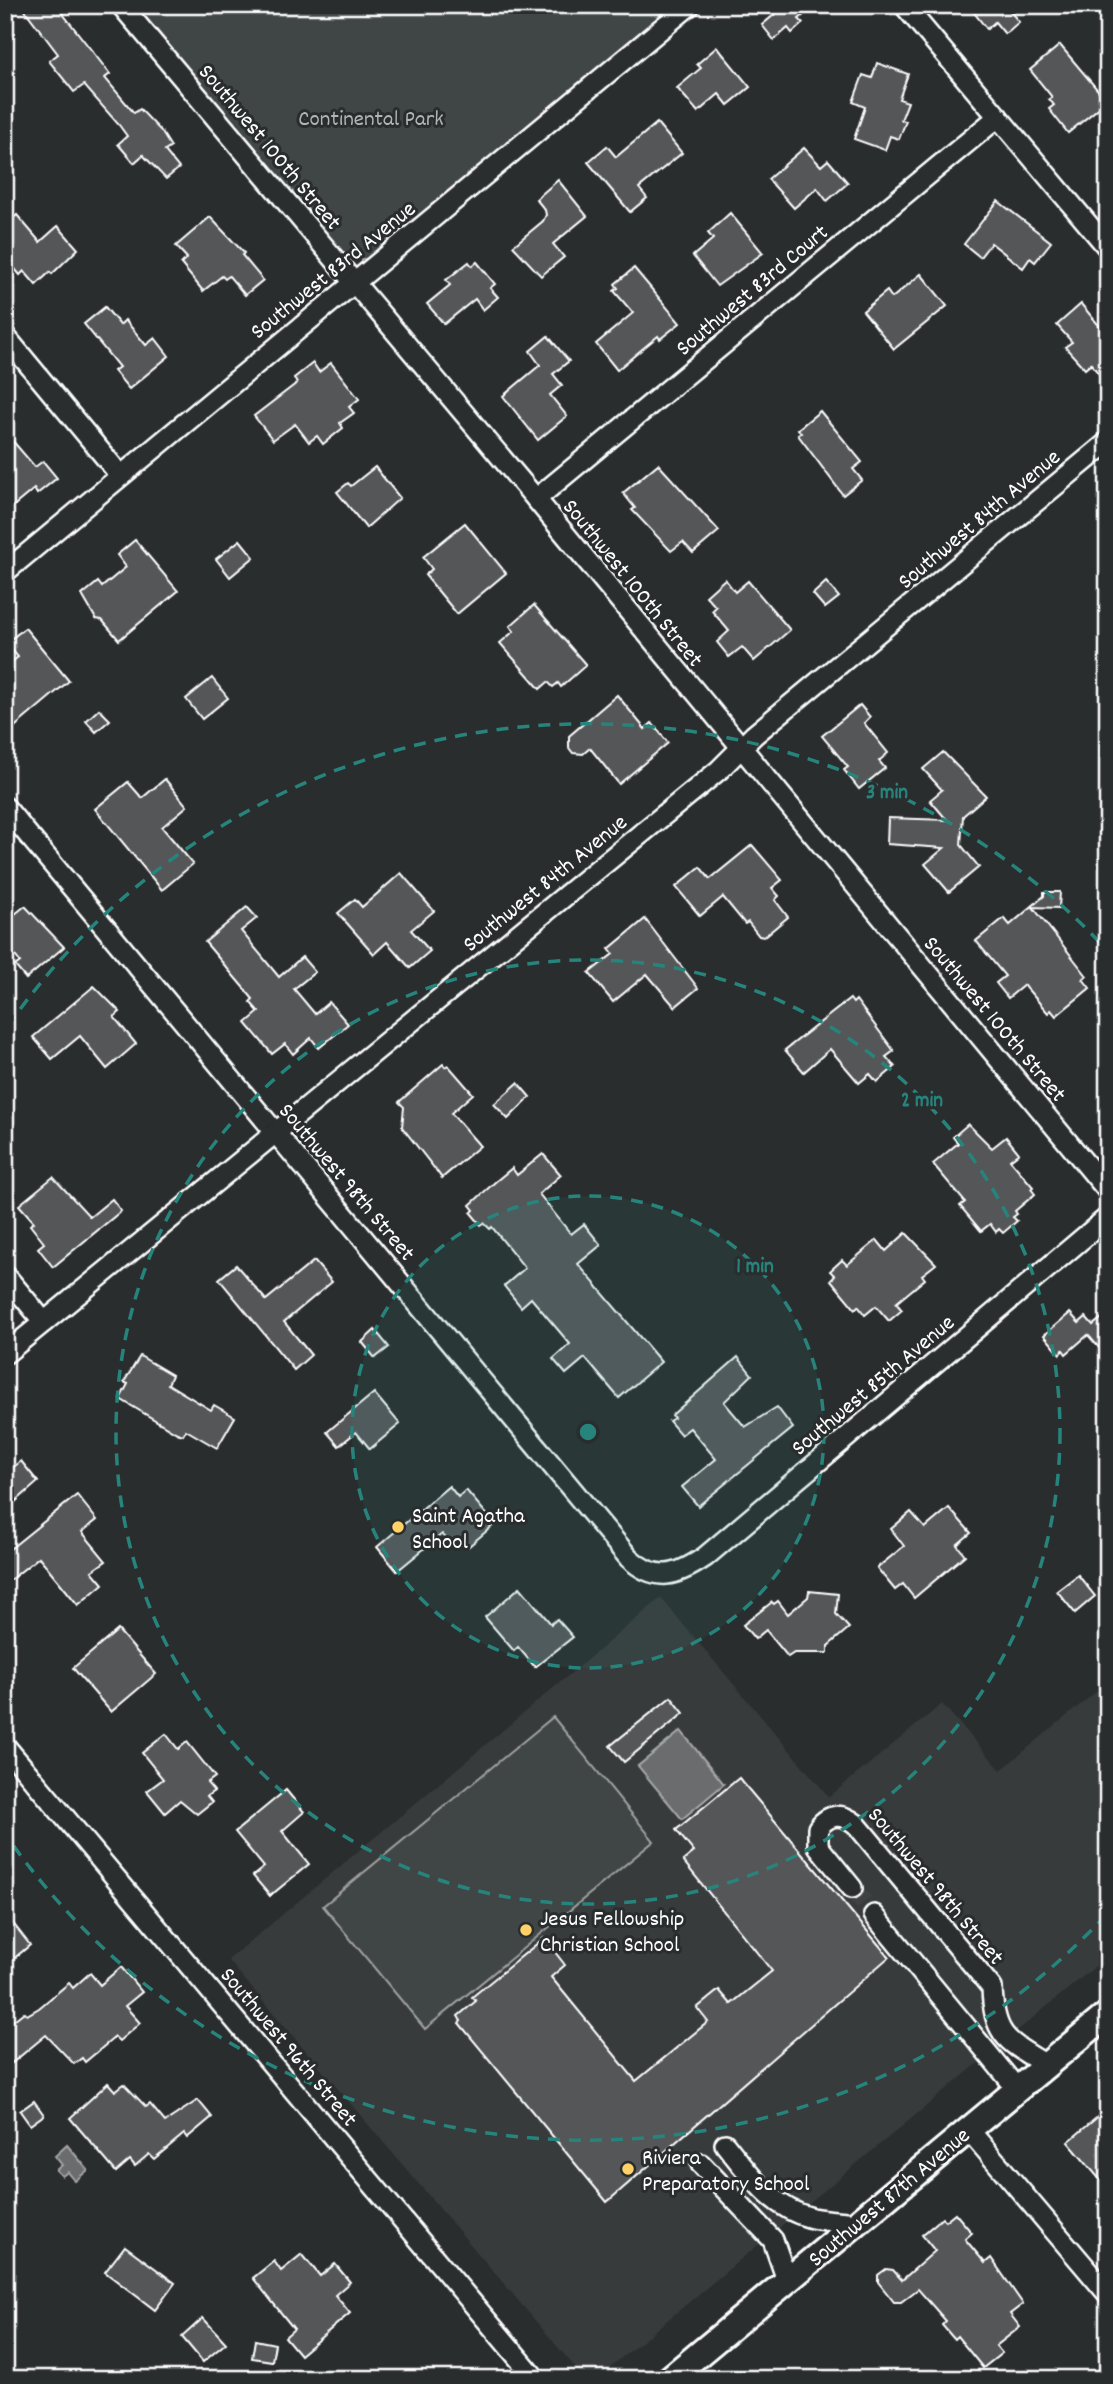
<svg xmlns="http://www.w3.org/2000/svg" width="1113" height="2384" font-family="Dekko,sans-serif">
	<rect width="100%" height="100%" fill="#2a2d2e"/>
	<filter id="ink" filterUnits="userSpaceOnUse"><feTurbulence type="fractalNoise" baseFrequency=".0143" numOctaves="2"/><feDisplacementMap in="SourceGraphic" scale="14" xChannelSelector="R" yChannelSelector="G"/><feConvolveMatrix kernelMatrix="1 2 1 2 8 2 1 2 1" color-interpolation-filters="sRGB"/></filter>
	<g filter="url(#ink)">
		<path fill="#373a3b" d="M661 1598 829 1797 942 1704 1001 1770 1108 1682V1956L596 2379H585L228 1960Z"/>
		<g fill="#414445" stroke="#a0a2a2" stroke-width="2">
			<path d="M135 5H677L374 259H354L342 255Z"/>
			<path d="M553 1717 654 1841 425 2029 323 1906Z"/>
		</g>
		<g fill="#6a6c6d" stroke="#a6a7a7" stroke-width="2">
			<path d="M681 1731 724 1784 682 1819 638 1766Z"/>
			<path d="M67 2145 88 2170 75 2181 68 2172 62 2176 56 2170 62 2165 55 2156Z"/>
		</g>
		<g fill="#555758" stroke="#fff" stroke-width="2">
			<path d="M21 5H56L110 74 105 78 134 113 140 109 161 131 171 147 165 151 179 168 166 179 143 155 134 163 118 144 127 136 119 125 84 85 74 92 49 61 58 54Z"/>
			<path d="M768 5H815L799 19 803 23 792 33 788 28 774 40 762 25 775 14Z"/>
			<path d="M968 5H1015L1009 10 1019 22 1005 34 995 22 987 29Z"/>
			<path d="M1060 45 1107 101 1068 133 1049 109 1054 105 1049 99 1052 97 1030 70Z"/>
			<path d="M717 47 750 87 728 105 719 94 698 112 677 88 701 68 697 64Z"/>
			<path d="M877 63 908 74 899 99 908 102 901 120 906 121 899 139 890 136 885 150 854 139 865 107 853 102 863 75 872 78Z"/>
			<path d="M657 123 682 153 639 188 647 198 630 212 588 162 607 146 616 157Z"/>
			<path d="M804 148 821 166 828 160 848 183 827 201 817 188 794 208 768 179Z"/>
			<path d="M558 180 587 216 553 244 564 257 541 276 513 246 543 221 546 215 545 210 536 199Z"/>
			<path d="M998 201 1051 242 1035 262 1030 258 1023 268 991 243 980 257 964 244Z"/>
			<path d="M730 213 763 253 717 286 693 256 713 239 708 233Z"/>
			<path d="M17 215 40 242 58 226 78 249 52 274 50 272 36 285 24 271 20 275 5 257V225Z"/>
			<path d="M210 217 244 253 242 255 263 280 245 295 229 276 225 279 222 276 203 291 181 264 187 258 176 246Z"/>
			<path d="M469 262 472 266 477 262 495 284 490 288 498 297 483 310 475 299 444 324 427 304 450 285 446 280Z"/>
			<path d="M634 268 680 323 660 339 658 336 617 370 596 344 633 313 614 291 618 288 615 284Z"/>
			<path d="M921 274 947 306 894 349 863 311 887 291 892 298Z"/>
			<path d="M1081 304 1108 336V385L1091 364 1085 369 1065 347 1072 342 1057 325Z"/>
			<path d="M105 307 120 325 125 320 146 345 155 338 169 356 129 389 114 371 119 367 84 324Z"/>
			<path d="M548 336 569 361 553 374 562 385 550 395 567 416 538 440 503 396 540 365 530 351Z"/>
			<path d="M313 363 319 372 331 363 359 399 349 407 354 413 340 423 343 428 323 444 317 436 309 442 295 424 273 440 254 416 297 383 294 378Z"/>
			<path d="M820 411 862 462 853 469 862 480 843 495 798 435 801 433 798 429Z"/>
			<path d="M5 432 35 467 43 461 57 478 37 494 34 489 5 513Z"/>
			<path d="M658 464 719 531 693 553 683 542 671 551 632 510 635 508 623 493Z"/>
			<path d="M375 467 400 498 366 528 337 492 348 483 351 486Z"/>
			<path d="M465 523 506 573 457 614 425 575 432 569 423 557Z"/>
			<path d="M135 540 178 591 119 640 102 620 96 619 82 595 98 582 102 587 126 567 117 555Z"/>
			<path d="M240 540 254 557 230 577 216 559Z"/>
			<path d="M725 579 735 592 748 581 790 630 754 661 742 647 729 657 717 642 729 631 712 611 716 607 706 596Z"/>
			<path d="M826 582 839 597 825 608 813 594Z"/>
			<path d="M534 605 586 665 561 687 558 683 553 687 548 682 540 689 500 643 514 631 510 626Z"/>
			<path d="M25 628 69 681 5 735V667L18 657 6 643Z"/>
			<path d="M212 678 228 698 202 719 186 699Z"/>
			<path d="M617 695 645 729 652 723 668 743 619 784 590 748 583 754 573 753 569 748V736Z"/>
			<path d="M860 705 870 717 864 723 888 753 879 761 885 768 859 789 844 770 848 767 822 736Z"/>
			<path d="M99 709 110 720 96 732 86 721Z"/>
			<path d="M943 752 986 796 963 816 961 845 979 867 949 892 925 864 944 848 887 844 888 818 947 820 930 800 942 790 923 769Z"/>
			<path d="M165 779 187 806 162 827 193 864 162 890 95 809 128 782 142 798Z"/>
			<path d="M752 845 782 880 772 888 779 896 775 900 788 917 764 937 759 936 748 922 745 924 723 897 700 916 676 887 700 867 710 879Z"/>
			<path d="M401 873 434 911 411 930 430 951 410 968 387 942 374 954 338 913 355 899 362 907Z"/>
			<path d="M1044 892H1060L1059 908 1033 907 1087 976 1083 979 1090 988 1056 1016 1051 1010 1048 1013 1024 985 1008 998 996 983 1005 976 976 941 1004 918 1010 925 1044 896Z"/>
			<path d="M25 906 64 947 26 979 15 966 20 962 5 943V922Z"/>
			<path d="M247 907 257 918 241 931 279 977 302 957 315 972 294 989 315 1014 329 1002 348 1024 319 1048 311 1038 293 1054 285 1044 272 1054 246 1023 259 1012 250 1002 253 999 205 942Z"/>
			<path d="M645 919 698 988 675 1007 647 974 613 1002 589 973 613 954 609 949Z"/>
			<path d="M94 986 120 1012 114 1017 136 1044 107 1069 80 1036 52 1059 33 1037Z"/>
			<path d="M850 999 853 1003 856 1000 894 1051 886 1057 895 1067 877 1082 870 1074 859 1083 830 1049 804 1072 785 1050Z"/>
			<path d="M443 1064 445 1067 448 1065 473 1094 451 1113 480 1146 442 1178 402 1127 404 1107 399 1102Z"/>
			<path d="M518 1083 530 1097 508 1119 494 1104Z"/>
			<path d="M968 1124 992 1148 1006 1137 1019 1153 1010 1160 1033 1187 1031 1189 1035 1194 1015 1211 1017 1214 1013 1217 1017 1221 1003 1233 999 1229 996 1232 990 1224 981 1231 960 1206 965 1202 933 1164 958 1143 953 1137Z"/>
			<path d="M543 1154 561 1175 539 1194 571 1234 584 1224 601 1245 578 1264 661 1362 619 1398 585 1358 566 1374 553 1359 570 1344 531 1298 521 1307 504 1286 525 1268 492 1227 490 1229 484 1223 481 1225 471 1213 474 1210 470 1205 495 1182 512 1168 517 1175Z"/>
			<path d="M53 1177 90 1217 112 1199 121 1211 53 1267 38 1248 44 1243 30 1225 34 1222 19 1205Z"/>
			<path d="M906 1233 936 1264 922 1275 925 1279 896 1303 902 1310 889 1321 876 1306 865 1315 858 1306 855 1309 831 1280 835 1276 830 1271 842 1260 847 1265 877 1240 886 1251Z"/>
			<path d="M314 1261 332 1282 284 1322 311 1355 294 1370 219 1279 236 1265 266 1300Z"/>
			<path d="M1070 1313 1079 1323 1086 1317 1093 1325 1108 1313V1358L1088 1335 1066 1354 1063 1350 1060 1354 1044 1335Z"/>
			<path d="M375 1330 389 1347 375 1358 362 1342Z"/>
			<path d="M140 1356 172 1375 168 1384 211 1410 214 1405 235 1417 217 1448 186 1430 183 1435 177 1433 120 1399 128 1384 124 1382Z"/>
			<path d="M738 1357 752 1375 724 1402 745 1427 777 1407 793 1428 698 1506 682 1487 716 1459 690 1428 681 1435 669 1421 674 1418 672 1415Z"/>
			<path d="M374 1393 400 1424 370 1449 356 1432 339 1446 327 1432Z"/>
			<path d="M21 1461 38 1482 15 1502 5 1490V1474Z"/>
			<path d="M449 1486 458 1497 466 1490 495 1524 469 1546 463 1539 454 1547 442 1534 397 1571 377 1547Z"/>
			<path d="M77 1495 97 1520 82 1532 106 1561 92 1571 103 1584 78 1605 39 1557 5 1584V1553Z"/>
			<path d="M949 1508 971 1533 957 1545 965 1555 914 1598 903 1584 895 1590 877 1568 904 1546 891 1529 911 1512 925 1528Z"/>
			<path d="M1078 1575 1095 1596 1075 1613 1057 1591Z"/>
			<path d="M520 1587 551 1624 557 1619 573 1637 535 1667 518 1647 514 1651 485 1617Z"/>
			<path d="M809 1591 838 1594 836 1614 849 1628 828 1646V1653H794L788 1657 766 1630 755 1639 743 1625 772 1602 774 1604 778 1601 788 1614 808 1597Z"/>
			<path d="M118 1630 156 1674 111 1712 73 1668Z"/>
			<path d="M671 1697 684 1713 624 1762 610 1746Z"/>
			<path d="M166 1734 178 1749 187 1742 215 1777 207 1783 214 1791 207 1796 212 1802 197 1814 180 1800 165 1813 147 1791 163 1779 142 1753Z"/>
			<path d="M739 1778 889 1957 607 2202 459 2023 461 2021 458 2016 476 2001 472 1997 544 1938 565 1965 551 1977 636 2081 708 2022 697 2008 719 1990 731 2004 772 1971 683 1861 694 1852 676 1830Z"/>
			<path d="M286 1790 304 1812 282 1831 309 1864 270 1896 253 1876 264 1867 235 1832Z"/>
			<path d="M5 1913 30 1945 5 1966Z"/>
			<path d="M121 1967 142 1992 125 2006 140 2023 119 2041 115 2037 85 2062 82 2058 74 2064 46 2035 12 2063 5 2055V2027L24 2012 27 2015 39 2008 69 1983 73 1988 90 1973 100 1985Z"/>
			<path d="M108 2083 115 2091 124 2084 146 2107 150 2104 165 2122 198 2100 212 2117 187 2138 184 2134 154 2159 149 2154 135 2166 130 2160 116 2172 70 2118Z"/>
			<path d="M34 2101 44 2115 30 2125 20 2111Z"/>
			<path d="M1108 2108V2189L1068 2142Z"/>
			<path d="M955 2213 972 2233 965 2239 985 2263 991 2258 1023 2304 1010 2314 1020 2327 996 2346 1002 2353 983 2368 957 2336 954 2339 942 2325 946 2321 918 2289 901 2302H894L878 2282V2275L886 2269 893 2270 902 2280 935 2251 922 2235 942 2218 945 2221Z"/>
			<path d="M125 2246 175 2283 155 2310 105 2272Z"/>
			<path d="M302 2254 320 2276 335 2264 350 2282 335 2295 350 2313 300 2355 285 2337 294 2329 253 2278 274 2261 281 2271Z"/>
			<path d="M203 2318 226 2343 203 2362 182 2337Z"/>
			<path d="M255 2340 275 2344 272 2361 252 2358Z"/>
		</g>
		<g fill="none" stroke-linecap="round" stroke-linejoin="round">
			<path stroke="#3f4243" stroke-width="19" stroke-dasharray="19 10" stroke-linecap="butt" d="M852 1888 874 1915"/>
			<g stroke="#fff" stroke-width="24">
				<g id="minor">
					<path d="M121 5 536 499 1108 1191"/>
					<path d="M904 5 1108 248"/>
					<path d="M5 336 120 475"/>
					<path d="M536 499 998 117"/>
					<path d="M5 572 690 5"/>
					<path d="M5 807 629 1558C656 1583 677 1576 705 1557L1108 1217"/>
					<path d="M5 1275 44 1322"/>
					<path d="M5 1354 719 770 754 735 1108 442"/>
					<path d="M5 1746 536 2379"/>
					<path d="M852 1888 818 1846V1828C829 1813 842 1813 856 1824L992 1988C994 2037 1007 2041 1046 2065"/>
					<path d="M874 1915 1018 2090"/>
					<path d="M969 2130 1108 2294"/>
					<path d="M725 2144C750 2175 771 2208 812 2218 826 2221 842 2221 856 2223"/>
					<path d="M701 2164 773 2240 787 2280"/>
				</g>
			</g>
			<g stroke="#fff" stroke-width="30">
				<path id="major" d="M669 2379 1108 2014"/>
			</g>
			<use href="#minor" stroke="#2a2d2e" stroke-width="19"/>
			<use href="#major" stroke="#2a2d2e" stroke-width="24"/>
		</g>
	</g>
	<circle cx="588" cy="1432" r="236" fill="#27847c" fill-opacity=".12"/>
	<g fill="none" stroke="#27847c" stroke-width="3.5" stroke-dasharray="12 9">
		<circle cx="588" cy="1432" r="236"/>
		<circle cx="588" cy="1432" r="472"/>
		<path d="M1106 1915A708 708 0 0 1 8 1838M8 1026A708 708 0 0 1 1106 949"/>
	</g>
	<g fill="#ffd166" stroke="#2a2d2e" stroke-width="2.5">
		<circle cx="398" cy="1527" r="7"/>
		<circle cx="526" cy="1930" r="7"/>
		<circle cx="628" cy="2169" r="7"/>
	</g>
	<g text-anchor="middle" stroke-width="6" stroke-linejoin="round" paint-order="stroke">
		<g font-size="23" fill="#b3b4b5" stroke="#2a2d2e">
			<text x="371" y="125">Continental Park</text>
		</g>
		<g font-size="23" fill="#fff" stroke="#2a2d2e">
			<text transform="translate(271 146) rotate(50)" y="8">Southwest 100th Street</text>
			<text transform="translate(332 269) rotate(-39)" y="8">Southwest 83rd Avenue</text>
			<text transform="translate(751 289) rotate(-40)" y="8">Southwest 83rd Court</text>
			<text transform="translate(978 518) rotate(-40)" y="8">Southwest 84th Avenue</text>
			<text transform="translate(634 582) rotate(51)" y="8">Southwest 100th Street</text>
			<text transform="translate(544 882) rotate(-39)" y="8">Southwest 84th Avenue</text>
			<text transform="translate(996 1018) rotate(50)" y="8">Southwest 100th Street</text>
			<text transform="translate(348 1181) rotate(50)" y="8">Southwest 98th Street</text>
			<text transform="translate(872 1384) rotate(-40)" y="8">Southwest 85th Avenue</text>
			<text transform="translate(937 1885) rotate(50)" y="8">Southwest 98th Street</text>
			<text transform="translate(290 2046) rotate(50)" y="8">Southwest 96th Street</text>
			<text transform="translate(888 2196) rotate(-40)" y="8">Southwest 87th Avenue</text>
		</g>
		<g font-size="23" fill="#fff" stroke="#2a2d2e" text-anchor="start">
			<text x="412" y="1522">Saint Agatha<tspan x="412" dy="26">School</tspan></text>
			<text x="540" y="1925">Jesus Fellowship<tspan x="540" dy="26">Christian School</tspan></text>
			<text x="642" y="2164">Riviera<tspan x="642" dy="26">Preparatory School</tspan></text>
		</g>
	</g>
	<circle cx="588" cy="1432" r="10" fill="#27847c" stroke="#2a2d2e" stroke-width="3.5"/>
	<g font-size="21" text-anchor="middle" font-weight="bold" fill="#27847c" stroke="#2a2d2e" stroke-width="6" stroke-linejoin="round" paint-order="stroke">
		<text x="887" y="798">3 min</text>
		<text x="922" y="1106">2 min</text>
		<text x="755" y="1272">1 min</text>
	</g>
	<rect width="1113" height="2384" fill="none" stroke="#2a2d2e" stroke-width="28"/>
	<rect x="14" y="14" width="1085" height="2356" fill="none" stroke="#fff" stroke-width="2.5" filter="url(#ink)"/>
</svg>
